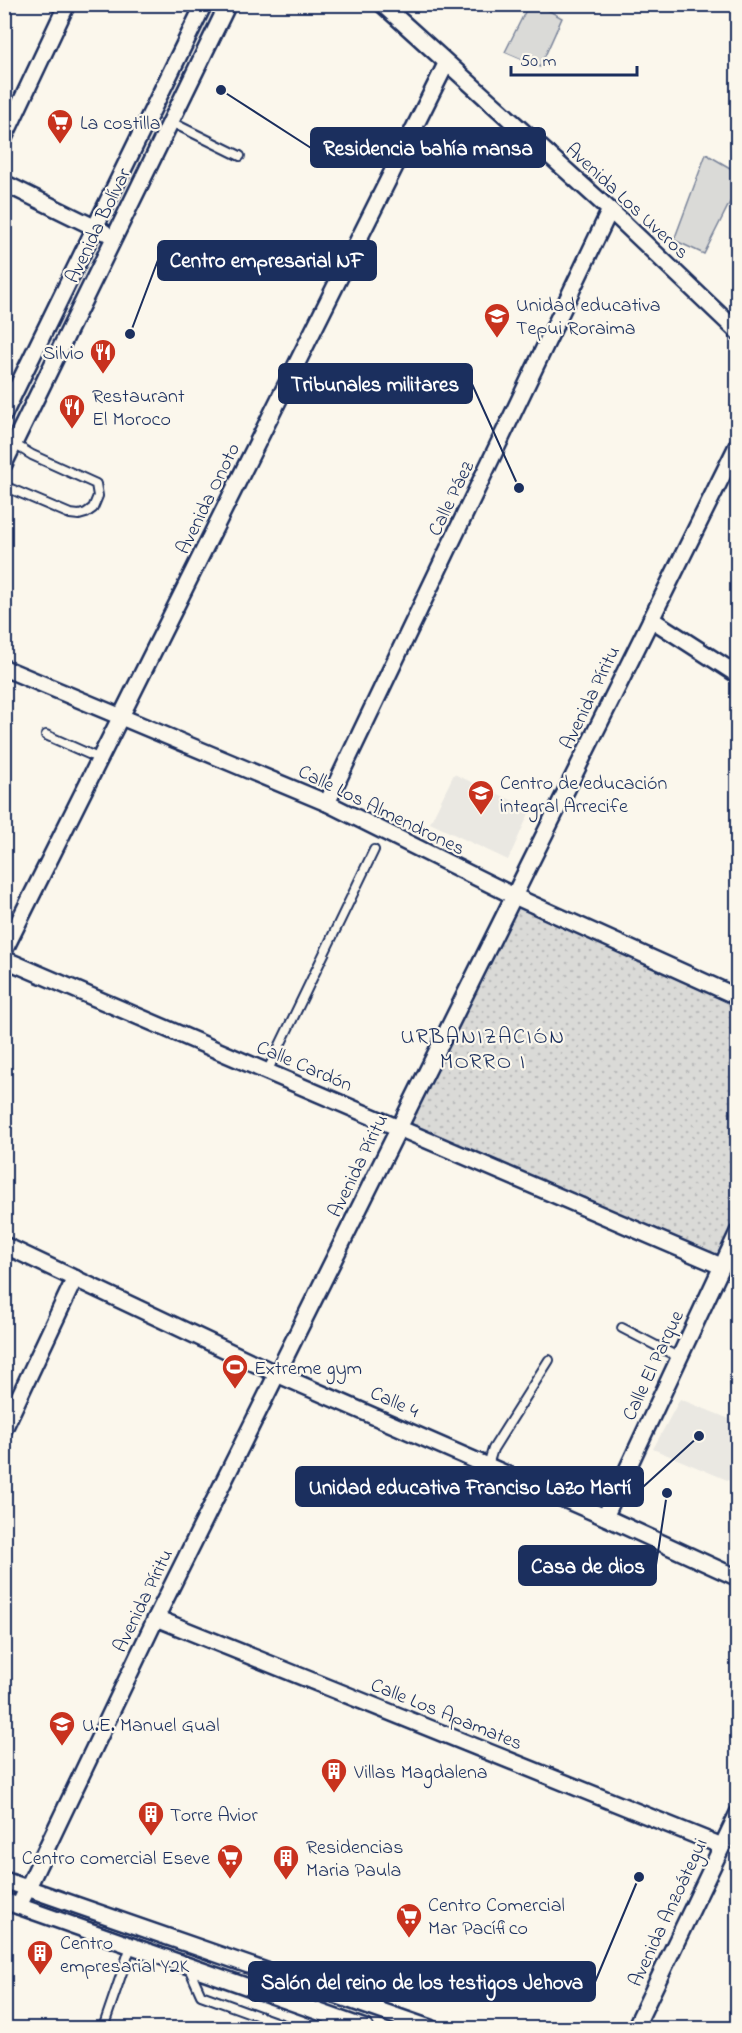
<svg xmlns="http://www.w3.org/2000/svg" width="742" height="2033" font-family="'Indie Flower',sans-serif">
	<defs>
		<pattern id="park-dots" width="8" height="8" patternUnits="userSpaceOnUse" patternTransform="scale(1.5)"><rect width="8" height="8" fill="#dadad7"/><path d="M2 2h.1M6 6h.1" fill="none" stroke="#babbbb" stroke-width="1.8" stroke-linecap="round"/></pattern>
	</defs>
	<rect width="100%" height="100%" fill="#fbf7ec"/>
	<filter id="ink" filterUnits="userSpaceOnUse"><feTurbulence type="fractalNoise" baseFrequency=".0167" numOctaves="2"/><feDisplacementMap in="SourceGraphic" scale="12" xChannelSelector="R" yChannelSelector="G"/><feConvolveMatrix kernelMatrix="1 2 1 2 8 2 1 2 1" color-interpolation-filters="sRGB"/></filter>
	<g filter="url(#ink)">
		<g fill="#eae8e2">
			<path d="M454 774 531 809 508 860 430 823Z"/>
			<path d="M680 1399 737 1422V1484L653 1449Z"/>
		</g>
		<path fill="url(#park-dots)" stroke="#7a849a" stroke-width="1.5" d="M514 896 737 997V1232L721 1266 399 1128Z"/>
		<g fill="#dadad7" stroke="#7a849a" stroke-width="1.5">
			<path d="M529 4 539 5 562 18 540 67 505 52Z"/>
			<path d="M706 154 737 172V188L704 254 674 240Z"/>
		</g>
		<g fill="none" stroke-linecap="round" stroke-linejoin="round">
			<g stroke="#1b2f5e" stroke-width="12">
				<g id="service">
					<path d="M171 122 240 156"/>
					<path d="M4 384 16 389"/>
					<path d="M4 486 70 514 79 515 86 513 93 508 98 496 96 484 32 455 14 444"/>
					<path d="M46 735 100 759"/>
					<path d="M267 1072 374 850"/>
					<path d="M622 1328 678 1357"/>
					<path d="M488 1465 493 1449 549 1360"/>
					<path d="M189 1968 201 1995 292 2028"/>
					<path d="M103 2028 131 1946"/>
				</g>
			</g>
			<g stroke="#1b2f5e" stroke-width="20">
				<g id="minor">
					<path d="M382 4 610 210 738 332"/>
					<path d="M4 138 67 4"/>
					<path d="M4 183 104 232"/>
					<path d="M4 414 204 4"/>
					<path d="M4 464 228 4"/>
					<path d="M651 619 738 675"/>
					<path d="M4 668 327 803 514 896 738 997"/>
					<path d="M327 803 610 210"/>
					<path d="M4 951 446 64"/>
					<path d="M4 959 721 1266"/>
					<path d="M4 1245 277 1374 605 1517 738 1578"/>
					<path d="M4 1429 75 1278"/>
					<path d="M605 1517 738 1232"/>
					<path d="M156 1618 722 1846"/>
					<path d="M4 1880 430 2028"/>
					<path d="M4 1901 365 2028"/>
					<path d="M19 1906 156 1618 738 444"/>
					<path d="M635 2028 738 1813"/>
				</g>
			</g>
			<use href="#service" stroke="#fbf7ec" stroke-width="8"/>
			<use href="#minor" stroke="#fbf7ec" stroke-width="15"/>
		</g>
	</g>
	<defs>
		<g id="supermarket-pin" transform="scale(1.35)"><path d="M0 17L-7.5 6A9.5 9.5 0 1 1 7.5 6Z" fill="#c8321e" stroke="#fbf7ec"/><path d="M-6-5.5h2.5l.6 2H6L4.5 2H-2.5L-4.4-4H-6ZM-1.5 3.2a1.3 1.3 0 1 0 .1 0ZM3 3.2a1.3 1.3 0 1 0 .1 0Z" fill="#fff"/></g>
		<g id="school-pin" transform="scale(1.35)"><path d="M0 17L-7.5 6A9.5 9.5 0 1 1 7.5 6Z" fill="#c8321e" stroke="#fbf7ec"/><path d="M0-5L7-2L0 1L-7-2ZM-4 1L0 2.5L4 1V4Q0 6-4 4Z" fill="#fff"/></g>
		<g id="restaurant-pin" transform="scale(1.35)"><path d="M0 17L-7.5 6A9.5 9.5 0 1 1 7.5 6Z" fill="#c8321e" stroke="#fbf7ec"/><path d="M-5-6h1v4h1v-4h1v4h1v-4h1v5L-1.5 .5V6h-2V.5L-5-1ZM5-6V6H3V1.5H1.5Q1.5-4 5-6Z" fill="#fff"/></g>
		<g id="stadium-pin" transform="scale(1.35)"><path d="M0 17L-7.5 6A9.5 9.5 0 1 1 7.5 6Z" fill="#c8321e" stroke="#fbf7ec"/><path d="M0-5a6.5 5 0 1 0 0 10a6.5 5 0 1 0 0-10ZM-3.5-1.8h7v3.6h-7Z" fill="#fff"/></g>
		<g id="building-pin" transform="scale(1.35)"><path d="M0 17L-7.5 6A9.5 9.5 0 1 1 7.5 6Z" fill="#c8321e" stroke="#fbf7ec"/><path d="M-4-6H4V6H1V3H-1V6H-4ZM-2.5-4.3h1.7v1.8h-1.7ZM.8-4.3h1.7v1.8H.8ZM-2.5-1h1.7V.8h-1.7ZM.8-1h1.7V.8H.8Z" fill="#fff"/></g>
	</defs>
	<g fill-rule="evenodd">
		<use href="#supermarket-pin" x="60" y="122"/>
		<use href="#school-pin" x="497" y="316"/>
		<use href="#restaurant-pin" x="103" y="352"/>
		<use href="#restaurant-pin" x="72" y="407"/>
		<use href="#school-pin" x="481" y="793"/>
		<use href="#stadium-pin" x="235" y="1367"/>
		<use href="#school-pin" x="62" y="1724"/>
		<use href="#building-pin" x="334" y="1771"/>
		<use href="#building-pin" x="151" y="1814"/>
		<use href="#supermarket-pin" x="230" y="1857"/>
		<use href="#building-pin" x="286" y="1858"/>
		<use href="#supermarket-pin" x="409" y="1916"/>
		<use href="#building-pin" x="40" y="1953"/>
	</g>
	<g text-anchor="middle" stroke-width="4.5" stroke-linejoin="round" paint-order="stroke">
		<g font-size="20" fill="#1b2f5e" stroke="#fbf7ec" text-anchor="start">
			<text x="80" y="129">La costilla</text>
			<text x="516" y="311">Unidad educativa<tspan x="516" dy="23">Tepui Roraima</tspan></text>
			<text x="84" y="359" text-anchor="end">Silvio</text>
			<text x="92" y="402">Restaurant<tspan x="92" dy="23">El Moroco</tspan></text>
			<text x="500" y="789">Centro de educación<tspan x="500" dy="23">integral Arrecife</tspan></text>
			<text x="254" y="1374">Extreme gym</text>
			<text x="82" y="1731">U.E. Manuel Gual</text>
			<text x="354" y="1778">Villas Magdalena</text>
			<text x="170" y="1821">Torre Avior</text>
			<text x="306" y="1853">Residencias<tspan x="306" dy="23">Maria Paula</tspan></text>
			<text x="210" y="1864" text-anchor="end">Centro comercial Eseve</text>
			<text x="428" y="1911">Centro Comercial<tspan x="428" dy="23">Mar Pacífico</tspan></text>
			<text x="60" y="1949">Centro<tspan x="60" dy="23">empresarial Y2K</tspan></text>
		</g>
		<g font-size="20" fill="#1b2f5e" stroke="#fbf7ec">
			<text transform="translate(628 200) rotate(43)" y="7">Avenida Los Uveros</text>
			<text transform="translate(97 225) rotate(-64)" y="7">Avenida Bolívar</text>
			<text transform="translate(207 498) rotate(-64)" y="7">Avenida Onoto</text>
			<text transform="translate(450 498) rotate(-64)" y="7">Calle Páez</text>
			<text transform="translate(589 697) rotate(-64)" y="7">Avenida Píritu</text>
			<text transform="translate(382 809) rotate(26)" y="7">Calle Los Almendrones</text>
			<text transform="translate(305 1065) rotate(23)" y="7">Calle Cardón</text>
			<text transform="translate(357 1165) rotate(-64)" y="7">Avenida Píritu</text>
			<text transform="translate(652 1365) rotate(-65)" y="7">Calle El Parque</text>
			<text transform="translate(395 1401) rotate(24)" y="7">Calle 4</text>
			<text transform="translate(142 1600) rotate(-64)" y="7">Avenida Píritu</text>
			<text transform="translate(447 1713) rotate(22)" y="7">Calle Los Apamates</text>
			<text transform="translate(667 1912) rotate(-65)" y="7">Avenida Anzoátegui</text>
		</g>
		<g font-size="22" letter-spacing="1.5" fill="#1b2f5e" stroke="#fbf7ec">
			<text x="483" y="1043">URBANIZACIÓN<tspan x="483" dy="25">MORRO I</tspan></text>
		</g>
	</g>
	<path fill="none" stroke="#1b2f5e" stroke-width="2" d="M221 90L311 148M130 334L158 260M519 488L472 384M699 1436L643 1487M667 1493L656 1565M639 1877L595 1982"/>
	<g fill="#1b2f5e" stroke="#fbf7ec" stroke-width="2">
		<circle cx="221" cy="90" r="6"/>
		<circle cx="130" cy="334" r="6"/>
		<circle cx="519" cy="488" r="6"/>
		<circle cx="699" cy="1436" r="6"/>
		<circle cx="667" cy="1493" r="6"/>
		<circle cx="639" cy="1877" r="6"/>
	</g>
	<g fill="#1b2f5e" stroke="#1b2f5e" stroke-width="2">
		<rect x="311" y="128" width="234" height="39" rx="6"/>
		<rect x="158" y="241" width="218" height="39" rx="6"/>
		<rect x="279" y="364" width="193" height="39" rx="6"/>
		<rect x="296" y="1467" width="347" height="39" rx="6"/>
		<rect x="519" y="1546" width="137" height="39" rx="6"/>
		<rect x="249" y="1962" width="346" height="39" rx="6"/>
	</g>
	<g font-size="21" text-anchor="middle" font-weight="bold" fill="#fff">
		<text x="428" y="155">Residencia bahía mansa</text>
		<text x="267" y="267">Centro empresarial NF</text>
		<text x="375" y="391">Tribunales militares</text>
		<text x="470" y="1494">Unidad educativa Franciso Lazo Martí</text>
		<text x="588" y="1573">Casa de dios</text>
		<text x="422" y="1989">Salón del reino de los testigos Jehova</text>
	</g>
	<rect width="742" height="2033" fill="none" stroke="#fbf7ec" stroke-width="24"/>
	<rect x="12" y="12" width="718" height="2009" fill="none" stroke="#1b2f5e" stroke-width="2" filter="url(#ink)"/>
	<path d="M511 66v9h126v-9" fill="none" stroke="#1b2f5e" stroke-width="3"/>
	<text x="520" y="66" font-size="18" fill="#1b2f5e" stroke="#fbf7ec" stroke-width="4.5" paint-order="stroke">50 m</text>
</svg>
